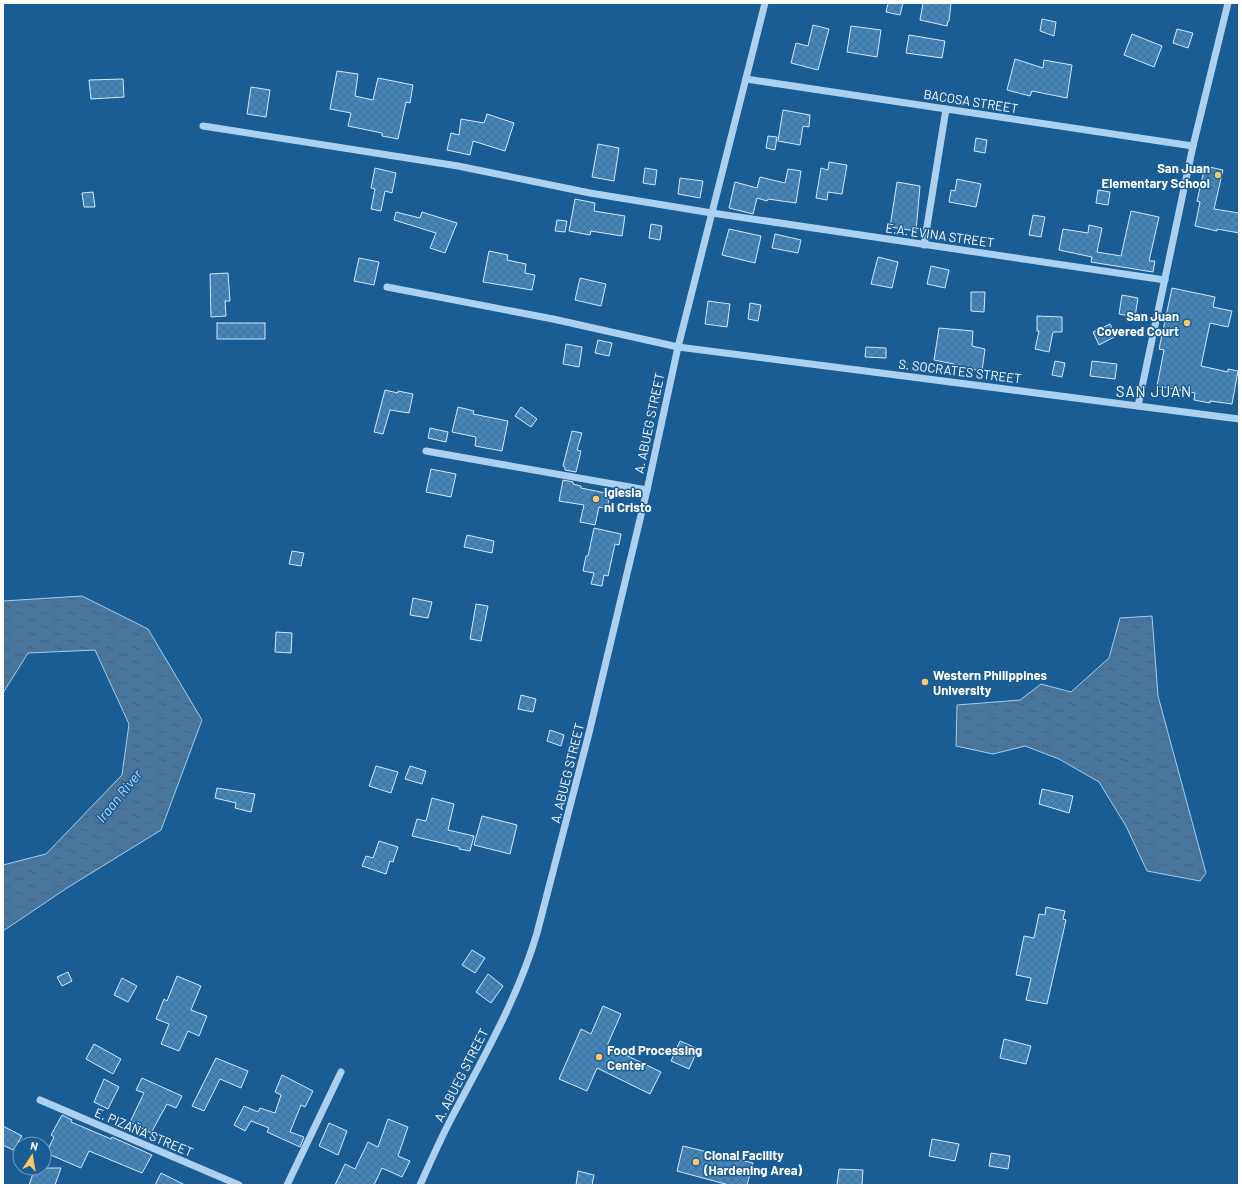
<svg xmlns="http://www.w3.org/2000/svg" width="1242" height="1188" font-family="Barlow,sans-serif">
	<defs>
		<pattern id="water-ripples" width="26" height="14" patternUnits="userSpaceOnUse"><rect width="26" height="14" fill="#47759c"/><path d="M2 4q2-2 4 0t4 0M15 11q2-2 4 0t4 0" fill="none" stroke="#4a5e70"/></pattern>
		<pattern id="building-cross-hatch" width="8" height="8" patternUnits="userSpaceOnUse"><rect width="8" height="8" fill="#4386bb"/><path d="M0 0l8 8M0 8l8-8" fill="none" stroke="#476f8f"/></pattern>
	</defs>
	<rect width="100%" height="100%" fill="#1a5c94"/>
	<g fill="url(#water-ripples)" stroke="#9fcef2">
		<path d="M82 596 148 629 202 720 161 830 67 888 3 931V865L46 854 122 775 129 724 95 650 28 653 3 693V601Z"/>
		<path d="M1152 616 1158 696 1206 873 1200 881 1147 871 1126 826 1099 782 1059 759 1025 746 993 754 956 746 957 705 1020 700 1041 684 1071 692 1109 658 1120 618Z"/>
	</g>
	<g fill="url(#building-cross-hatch)" stroke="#d3e9fb">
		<path d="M888 3H903L900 15 886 12Z"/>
		<path d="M923 3H951L949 21H948L947 26 920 20Z"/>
		<path d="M1042 19 1056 22 1054 36 1040 31Z"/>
		<path d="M813 25 829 29 818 70 791 63 796 43 808 46Z"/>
		<path d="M851 26 881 30 877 57 847 52Z"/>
		<path d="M1177 29 1193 33 1188 48 1173 43Z"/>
		<path d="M1132 34 1162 46 1154 67 1124 55Z"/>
		<path d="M909 35 945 41 942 58 906 53Z"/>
		<path d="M1015 59 1043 68 1044 60 1072 65 1067 98 1032 91 1030 96 1007 90Z"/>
		<path d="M337 71 358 74 355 96 373 100 378 78 413 85 410 103 406 102 398 139 382 136V133L348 126 351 113 330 109Z"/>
		<path d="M123 79 124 97 91 99 89 80Z"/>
		<path d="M251 87 270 90 266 117 247 114Z"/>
		<path d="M783 110 810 115 809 127 803 126 800 145 778 141Z"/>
		<path d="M487 114 514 123 505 151 473 141 470 155 447 150 451 133 459 135 461 119 484 123Z"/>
		<path d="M768 136 777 137 775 150 766 148Z"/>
		<path d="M976 138 987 140 985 153 974 151Z"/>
		<path d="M598 144 619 148 614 181 592 177Z"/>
		<path d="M829 162 847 165 842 194 828 192 827 200 816 198 821 168 828 170Z"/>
		<path d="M1205 166 1223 170 1214 209 1239 213V233L1217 229V231L1195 226 1200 202 1197 201Z"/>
		<path d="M375 168 396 173 392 193 385 191 381 211 371 209 375 189 371 188Z"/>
		<path d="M645 168 657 170 655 185 643 183Z"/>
		<path d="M788 169 801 171 796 203 768 199 767 201 757 198 753 214 729 208 735 182 757 188 760 177 785 183Z"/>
		<path d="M680 178 703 181 700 198 678 194Z"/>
		<path d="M957 179 981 184 976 207 949 202 951 190 955 191Z"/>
		<path d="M897 182 920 186 916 231 890 227Z"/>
		<path d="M1098 190 1110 192 1108 205 1096 203Z"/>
		<path d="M93 192 95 207H84L82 193Z"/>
		<path d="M575 199 595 203 594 211 625 216 622 236 591 231 590 235 569 231Z"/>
		<path d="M1131 211 1159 217 1149 261H1155L1153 272 1091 262 1092 257 1059 250 1063 229 1088 233 1089 225 1102 228 1097 252 1121 256Z"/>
		<path d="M396 212 420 218 422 212 457 223 445 253 430 248 436 233 394 220Z"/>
		<path d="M1033 215 1045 217 1041 237 1029 235Z"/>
		<path d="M557 220 567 221 565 232 555 231Z"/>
		<path d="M651 224 662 226 660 240 649 238Z"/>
		<path d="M729 229 761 236 755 263 722 255Z"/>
		<path d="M775 234 801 240 798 253 772 248Z"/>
		<path d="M489 251 508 255 507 260 526 264 525 273 535 275 532 290 483 282Z"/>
		<path d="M878 257 898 262 892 288 871 284Z"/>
		<path d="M359 258 379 262 374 285 354 281Z"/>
		<path d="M931 266 949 270 945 288 927 284Z"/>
		<path d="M228 273 230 301H225L226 316 211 317 210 274Z"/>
		<path d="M580 278 606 284 601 306 575 300Z"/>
		<path d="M1172 288 1215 297 1213 307 1232 311 1228 327 1210 323 1201 366 1228 372V369L1238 371 1232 404 1210 401V403L1194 400 1195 393 1157 386 1164 350 1159 349Z"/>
		<path d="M971 292H985L984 312 971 311Z"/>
		<path d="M1122 295 1138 298 1135 317 1119 314Z"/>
		<path d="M708 301 730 304 727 327 705 324Z"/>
		<path d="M750 303 761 305 758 321 748 319Z"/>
		<path d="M1037 316 1062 317V332H1053L1049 352 1035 349 1039 331H1037Z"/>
		<rect x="217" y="323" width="48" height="16"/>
		<path d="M1110 324 1116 336 1099 345 1093 332Z"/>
		<path d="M939 328 973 331 972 346 985 349 982 371 954 366V364L934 360Z"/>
		<path d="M598 340 612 343 609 356 595 353Z"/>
		<path d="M566 344 582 347 579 367 563 364Z"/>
		<path d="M866 347 886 348V358L865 357Z"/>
		<path d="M1055 361 1065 363 1062 377 1052 375Z"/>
		<path d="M1092 361 1117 364 1115 379 1090 376Z"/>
		<path d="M385 390 398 393V391L413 394 409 413 390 410 383 434 374 432Z"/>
		<path d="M458 407 474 411 473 414 508 421 502 451 475 446 476 437 452 432Z"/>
		<path d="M521 407 537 419 531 427 515 416Z"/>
		<path d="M430 428 448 432 446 442 428 438Z"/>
		<path d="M572 431 582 433 577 450 581 451 576 472 565 470V467L563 466Z"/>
		<path d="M431 469 456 474 451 497 426 492Z"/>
		<path d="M563 480 573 482V484L581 486V488L610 494 607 509 599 507 595 525 580 522 584 505 559 501Z"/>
		<path d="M594 528 621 534 619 545 615 544 608 576 604 575 602 586 591 584 594 573 583 571 586 556H588Z"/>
		<path d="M467 535 494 541 492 553 464 547Z"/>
		<path d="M292 551 304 553 301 566 289 564Z"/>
		<path d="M413 598 432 602 428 618 410 615Z"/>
		<path d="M476 604 488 606 481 641 470 639Z"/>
		<path d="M276 632 292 633 291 653 275 652Z"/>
		<path d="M521 695 536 699 533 712 518 709Z"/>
		<path d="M550 730 564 735 561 746 547 741Z"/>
		<path d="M376 766 398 772 391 793 369 786Z"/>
		<path d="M410 766 426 771 422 784 405 779Z"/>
		<path d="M217 788 255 794 251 812 235 808 236 803 215 798Z"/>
		<path d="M1042 789 1073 796 1069 813 1039 804Z"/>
		<path d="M432 798 454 804 448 830 474 836 470 851 459 849V847L412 836 417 819 426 821Z"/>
		<path d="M482 816 517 825 510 854 474 845Z"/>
		<path d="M379 841 398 847 393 862 390 861 386 874 362 866 366 856 373 858Z"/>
		<path d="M1046 907 1065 911 1063 919 1066 920 1047 1004 1026 1000 1031 978 1016 975 1024 936 1034 938 1039 914 1045 915Z"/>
		<path d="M472 950 485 958 475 973 462 965Z"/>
		<path d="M68 972 72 981 62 986 57 977Z"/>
		<path d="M488 974 503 986 491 1003 476 992Z"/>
		<path d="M177 976 201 986 191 1010 207 1016 199 1036 188 1031 179 1051 161 1044 169 1024 156 1019 164 999 167 1001Z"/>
		<path d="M122 978 137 986 128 1002 114 995Z"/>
		<path d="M603 1006 621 1014 607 1046 661 1072 650 1094 597 1068 587 1091 559 1079 581 1029 591 1034Z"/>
		<path d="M1004 1039 1031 1046 1026 1064 1000 1058Z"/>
		<path d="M680 1041 698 1049 689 1069 671 1061Z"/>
		<path d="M94 1044 121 1059 113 1074 86 1059Z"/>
		<path d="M216 1058 248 1071 241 1088 220 1079 204 1111 192 1106Z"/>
		<path d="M282 1075 313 1091 305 1107 301 1105 290 1132 304 1137 300 1147 267 1132 269 1128 251 1121 245 1131 234 1125 244 1106 258 1112 260 1108 275 1113 281 1095 275 1092Z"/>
		<path d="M142 1078 182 1096 176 1108 167 1104 151 1133 130 1122 144 1093 136 1090Z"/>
		<path d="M104 1079 119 1087 108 1109 94 1102Z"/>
		<path d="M62 1115 72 1120 71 1122 111 1139 112 1137 152 1155 142 1173 89 1151 81 1168 46 1153 54 1137 51 1135Z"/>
		<path d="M388 1119 408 1127 398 1156 410 1161 402 1177 382 1168 374 1185H335L345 1164 355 1169 368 1142 378 1147Z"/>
		<path d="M329 1123 347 1131 338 1155 319 1146Z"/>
		<path d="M3 1126 22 1136 13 1150 3 1145Z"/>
		<path d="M932 1139 959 1144 955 1161 929 1156Z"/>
		<path d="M683 1146 753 1163 747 1185H729L677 1171Z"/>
		<path d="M991 1153 1010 1156 1008 1169 989 1166Z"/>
		<path d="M35 1168H61L55 1185H29Z"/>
		<path d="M839 1169 863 1170 862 1185H837Z"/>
		<path d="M578 1171 594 1175 592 1185H576Z"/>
		<path d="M161 1173 185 1185H155Z"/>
	</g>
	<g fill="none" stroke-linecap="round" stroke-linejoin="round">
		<g stroke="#acd1f0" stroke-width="7">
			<path d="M746 79 1193 146"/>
			<path d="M203 126 458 166 590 193 712 213 1165 280"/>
			<path d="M924 245 946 109"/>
			<path d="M387 287 553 319 678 347 1239 419"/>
			<path d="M1138 406 1193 146 1228 3"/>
			<path d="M426 451 647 490"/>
			<path d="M40 1100 239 1185"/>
			<path d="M287 1185 341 1072"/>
			<path d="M420 1185C430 1163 440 1140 451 1119 483 1058 518 998 537 933L589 733 647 490 678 347 765 3"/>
		</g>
	</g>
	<g fill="#ffc56a" stroke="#1a5c94" stroke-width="1.5">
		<circle cx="1218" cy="175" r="4"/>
		<circle cx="1187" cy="323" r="4"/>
		<circle cx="596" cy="499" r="4"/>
		<circle cx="925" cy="682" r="4"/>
		<circle cx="599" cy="1057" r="4"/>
		<circle cx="696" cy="1162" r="4"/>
	</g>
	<g text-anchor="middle" stroke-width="3" stroke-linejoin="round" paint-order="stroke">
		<g font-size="13" fill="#fff" stroke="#1a5c94">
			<text transform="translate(971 101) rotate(9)" y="5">BACOSA STREET</text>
			<text transform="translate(940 235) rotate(8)" y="5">E.A. EVINA STREET</text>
			<text transform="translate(960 371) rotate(7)" y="5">S. SOCRATES STREET</text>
			<text transform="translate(649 423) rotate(-78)" y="5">A. ABUEG STREET</text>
			<text transform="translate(567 773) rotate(-76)" y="5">A. ABUEG STREET</text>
			<text transform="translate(461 1075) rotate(-63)" y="5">A. ABUEG STREET</text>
			<text transform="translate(144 1132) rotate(23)" y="5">E. PIZAÑA STREET</text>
		</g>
		<g font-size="13" font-weight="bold" fill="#fff" stroke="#1a5c94" text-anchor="start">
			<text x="1210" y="173" text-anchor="end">San Juan<tspan x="1210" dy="15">Elementary School</tspan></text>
			<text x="1179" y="321" text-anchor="end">San Juan<tspan x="1179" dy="15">Covered Court</tspan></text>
			<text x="604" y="497">Iglesia<tspan x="604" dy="15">ni Cristo</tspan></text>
			<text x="933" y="680">Western Philippines<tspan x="933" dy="15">University</tspan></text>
			<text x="607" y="1055">Food Processing<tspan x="607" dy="15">Center</tspan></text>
			<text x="704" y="1160">Clonal Facility<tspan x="704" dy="15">(Hardening Area)</tspan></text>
		</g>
		<g font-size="14" font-style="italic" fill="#b8dbf6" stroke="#1a5c94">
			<text transform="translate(119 796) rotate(-51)" y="5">Iraan River</text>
		</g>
		<g font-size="15" letter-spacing="1" fill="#fff" stroke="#1a5c94">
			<text x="1154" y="397">SAN JUAN</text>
		</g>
	</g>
	<rect width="1242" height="1188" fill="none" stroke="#ffffff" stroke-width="8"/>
	<g transform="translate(32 1156) rotate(12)"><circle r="19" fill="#1a5c94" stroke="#769dbf"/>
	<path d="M0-3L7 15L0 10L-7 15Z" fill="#ffc56a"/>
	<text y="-6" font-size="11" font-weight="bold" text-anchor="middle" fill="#ffffff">N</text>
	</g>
</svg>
